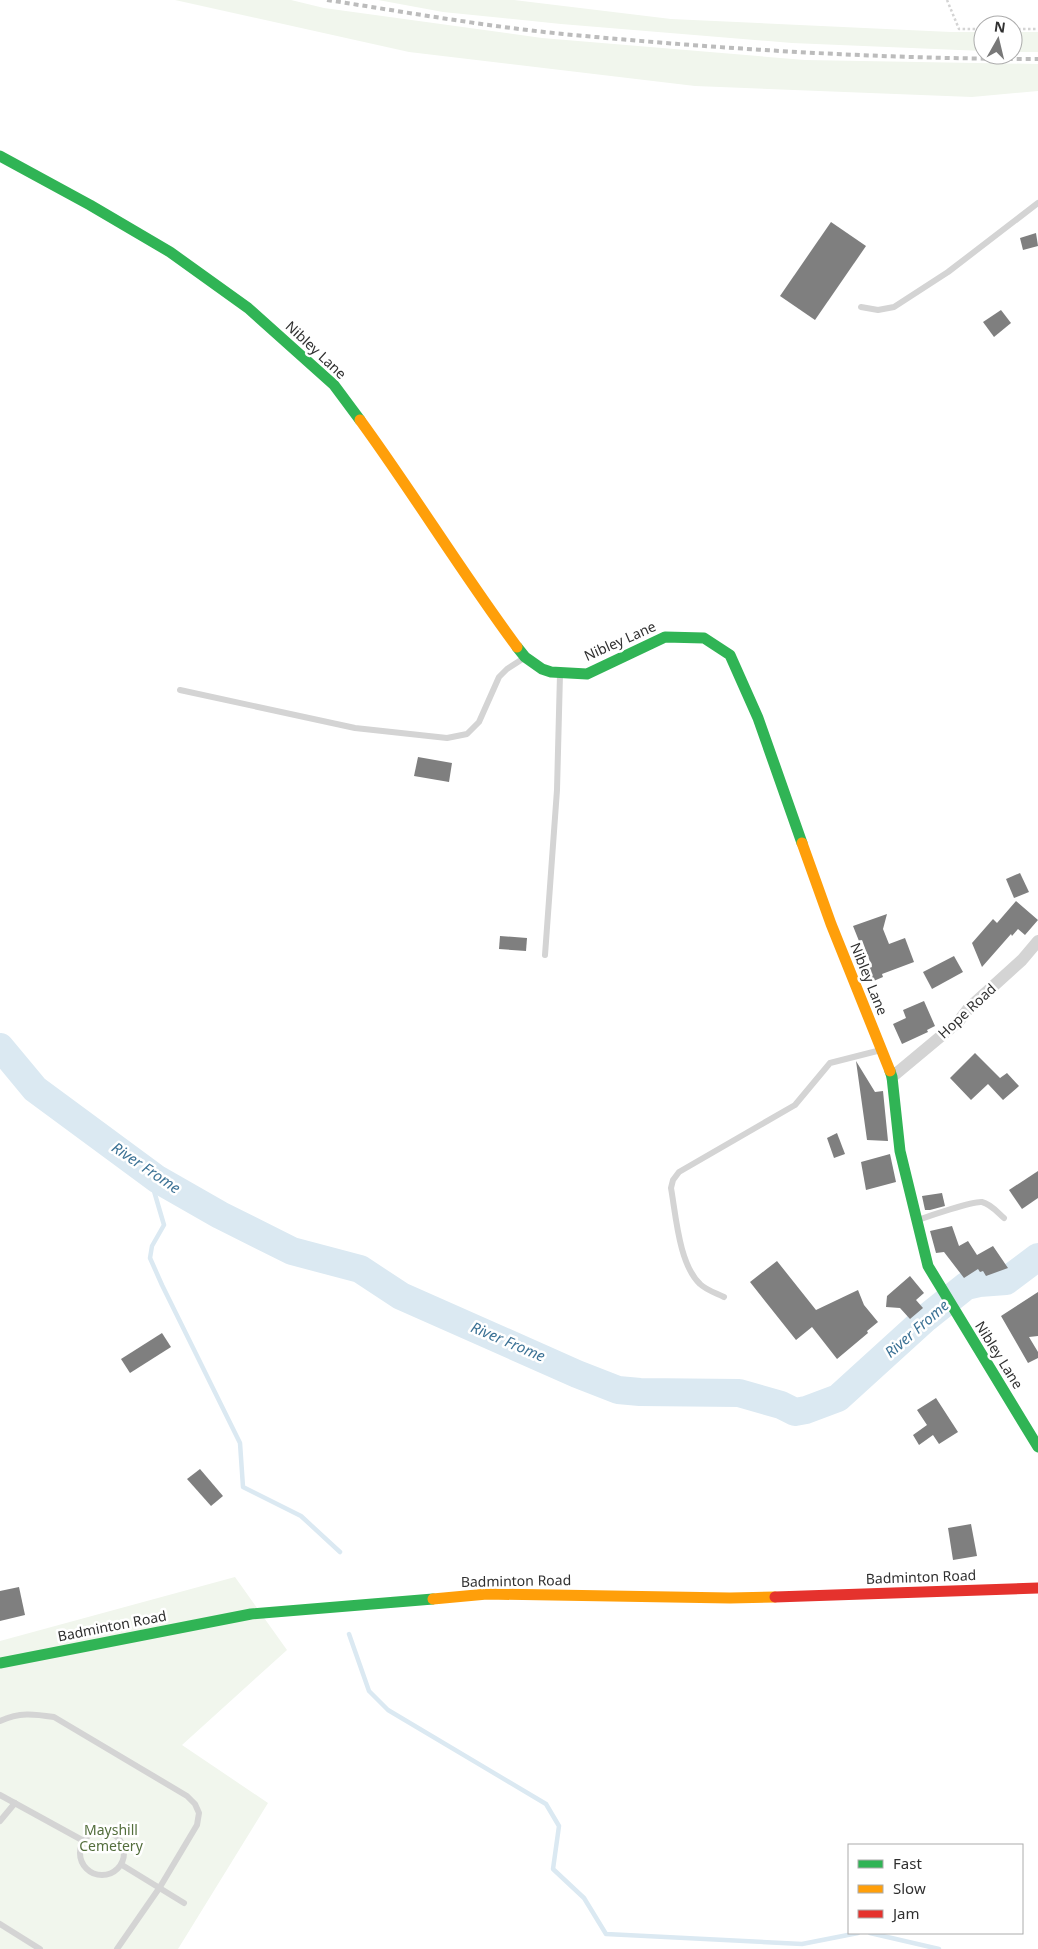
<svg xmlns="http://www.w3.org/2000/svg" width="1038" height="1949" font-family="'Noto Sans',sans-serif">
	<rect width="100%" height="100%" fill="#fff"/>
	<g fill="#f1f6ed">
		<path d="M175 0H291L324 8 542 38 805 60 1038 64V91L972 97 695 86 409 52Z"/>
		<path d="M378 0H514L671 19 951 32H983V51L792 43 561 24 443 12Z"/>
		<rect x="1013" y="32" width="25" height="20"/>
		<path d="M235 1577 287 1650 182 1745 268 1803 178 1949H0V1641Z"/>
	</g>
	<g fill="none" stroke-linecap="round" stroke-linejoin="round">
		<g stroke="#dbe9f2" stroke-width="4.5">
			<path d="M157 1179 154 1191 164 1225 152 1246 150 1258 162 1285 240 1443 243 1487 301 1516 340 1552"/>
			<path d="M349 1634 369 1691 388 1710 546 1804 559 1826 553 1869 584 1898 606 1934 802 1944 858 1933"/>
			<path d="M870 1933 939 1949"/>
		</g>
		<path stroke="#dbe9f2" stroke-width="28" d="M0 1047 35 1089 157 1179 220 1215 292 1251 360 1269 401 1296 577 1374 618 1390 640 1392 739 1393 781 1405 795 1412 806 1410 838 1398 926 1318 966 1286 979 1283 1006 1281 1038 1257"/>
	</g>
	<g fill="#7f7f7f">
		<path d="M831 222 866 246 815 320 780 296Z"/>
		<path d="M1036 233 1038 246 1023 250 1020 238Z"/>
		<path d="M1001 310 1011 323 994 337 983 322Z"/>
		<path d="M418 757 452 763 449 782 414 776Z"/>
		<path d="M1020 873 1029 892 1014 898 1006 879Z"/>
		<path d="M1016 901 1038 920 1025 935 1018 929 1012 936 1011 934 982 967 972 943 993 919 997 923Z"/>
		<path d="M887 914 883 929 889 944 905 938 914 962 882 974 883 977 869 983 864 970 872 967 862 940 859 941 853 926Z"/>
		<path d="M500 936 527 938 526 951 499 949Z"/>
		<path d="M954 956 963 972 932 989 923 972Z"/>
		<path d="M924 1001 935 1026 927 1030 928 1032 902 1044 893 1024 906 1018 903 1010Z"/>
		<path d="M975 1053 1000 1078 1007 1073 1019 1086 1003 1100 988 1084 971 1100 950 1078Z"/>
		<path d="M856 1061 875 1092 883 1091 888 1141 867 1140Z"/>
		<path d="M837 1133 845 1154 834 1158 827 1138Z"/>
		<path d="M890 1154 896 1182 866 1190 861 1162Z"/>
		<path d="M1038 1171V1198L1022 1209 1009 1190Z"/>
		<path d="M942 1193 945 1206 930 1210H925L922 1196Z"/>
		<path d="M952 1226 959 1246 968 1241 977 1255 993 1246 1008 1268 986 1276 983 1271 980 1272 978 1269 964 1278 944 1252 936 1253 930 1231Z"/>
		<path d="M777 1261 816 1310 858 1290 864 1305 878 1322 867 1331 868 1333 837 1359 812 1327 796 1340 750 1282Z"/>
		<path d="M910 1276 924 1293 916 1300 923 1308 910 1319 900 1308 886 1307 887 1296Z"/>
		<path d="M1038 1292V1336L1029 1337 1038 1352V1358L1028 1363 1001 1316Z"/>
		<path d="M162 1333 171 1347 130 1373 121 1359Z"/>
		<path d="M936 1398 958 1432 939 1444 933 1435 919 1445 913 1435 927 1425 917 1410Z"/>
		<path d="M200 1469 223 1496 211 1506 187 1479Z"/>
		<path d="M971 1524 977 1556 953 1560 948 1528Z"/>
		<path d="M19 1587 25 1615 0 1621V1591Z"/>
	</g>
	<g fill="none" stroke-linecap="round" stroke-linejoin="round">
		<g stroke="#d4d4d4" stroke-width="2.5" stroke-dasharray="2.5 2.5" stroke-linecap="butt">
			<path d="M947 0 959 29H983"/>
			<path d="M1013 29H1038"/>
		</g>
		<g stroke="#d4d4d4" stroke-width="6">
			<path d="M861 307 878 310 894 307 948 272 1038 203"/>
			<path d="M180 690 355 728 447 738 467 734 479 722 499 677 507 669 524 658"/>
			<path d="M545 955 557 790 560 674"/>
			<path d="M918 1220C929 1216 973 1201 982 1202 991 1204 998 1213 1004 1218"/>
			<path d="M724 1297C716 1293 706 1290 700 1284 679 1264 676 1216 671 1188L673 1180 679 1172 795 1105 830 1063 881 1050"/>
			<path d="M0 1721C19 1712 34 1714 54 1717L187 1796 195 1804 199 1813 197 1825 160 1887 117 1949"/>
			<path d="M0 1795 82 1840"/>
			<path d="M0 1821 15 1803"/>
			<circle cx="102" cy="1853" r="22"/>
			<path d="M122 1865 184 1903"/>
			<path d="M0 1924 40 1949"/>
		</g>
		<path stroke="#d4d4d4" stroke-width="12" d="M892 1077 958 1022 969 1008 1022 960 1038 941"/>
		<g stroke="#30b455" stroke-width="11">
			<path d="M0 156 90 205 170 252 248 308 334 385 360 420"/>
			<path d="M517 647 525 657 542 669 551 672 587 674 665 637 704 638 730 655 758 718 802 843"/>
			<path d="M890 1071 892 1077 900 1151 928 1266 1038 1447"/>
			<path d="M0 1663 251 1614 433 1599"/>
		</g>
		<g stroke="#ff9f0a" stroke-width="11">
			<path d="M360 420C414 494 462 573 517 647"/>
			<path d="M802 843 831 924 890 1071"/>
			<path d="M433 1599 487 1594 730 1598 775 1597"/>
		</g>
		<path stroke="#e5322d" stroke-width="11" d="M775 1597 1038 1588"/>
		<path stroke="#bcbcbc" stroke-width="4" stroke-dasharray="5 4" stroke-linecap="butt" d="M327 0C405 12 484 26 563 34 721 49 879 59 1038 59"/>
	</g>
	<g text-anchor="middle" stroke-width="5" stroke-linejoin="round" paint-order="stroke">
		<g font-size="14" fill="#303030" stroke="#fff">
			<text transform="translate(316 350) rotate(43)" y="5">Nibley Lane</text>
			<text transform="translate(620 641) rotate(-24)" y="5">Nibley Lane</text>
			<text transform="translate(869 979) rotate(68)" y="5">Nibley Lane</text>
			<text transform="translate(967 1011) rotate(-43)" y="5">Hope Road</text>
			<text transform="translate(999 1355) rotate(58)" y="5">Nibley Lane</text>
			<text transform="translate(921 1577) rotate(-2)" y="5">Badminton Road</text>
			<text transform="translate(516 1581) rotate(-1)" y="5">Badminton Road</text>
			<text transform="translate(112 1626) rotate(-11)" y="5">Badminton Road</text>
		</g>
		<g font-size="14" fill="#536e3c" stroke="#fff">
			<text x="111" y="1835">Mayshill<tspan x="111" dy="16">Cemetery</tspan></text>
		</g>
		<g font-size="15" font-style="italic" fill="#3c7295" stroke="#fff">
			<text transform="translate(146 1168) rotate(34)" y="5">River Frome</text>
			<text transform="translate(917 1329) rotate(-41)" y="5">River Frome</text>
			<text transform="translate(508 1342) rotate(23)" y="5">River Frome</text>
		</g>
	</g>
	<rect x="848" y="1844" width="175" height="90" fill="#ffffff" stroke="#acacac"/>
	<rect x="858" y="1860" width="25" height="8" fill="#30b455" stroke="#acacac"/>
	<text x="893" y="1869" font-size="15" fill="#303030">Fast</text>
	<rect x="858" y="1885" width="25" height="8" fill="#ff9f0a" stroke="#acacac"/>
	<text x="893" y="1894" font-size="15" fill="#303030">Slow</text>
	<rect x="858" y="1910" width="25" height="8" fill="#e5322d" stroke="#acacac"/>
	<text x="893" y="1919" font-size="15" fill="#303030">Jam</text>
	<g transform="translate(998 40) rotate(8)"><circle r="24" fill="#ffffff" stroke="#acacac"/>
	<path d="M0-4L9 19L0 12L-9 19Z" fill="#787878"/>
	<text y="-8" font-size="14" font-weight="bold" text-anchor="middle" fill="#303030">N</text>
	</g>
</svg>
